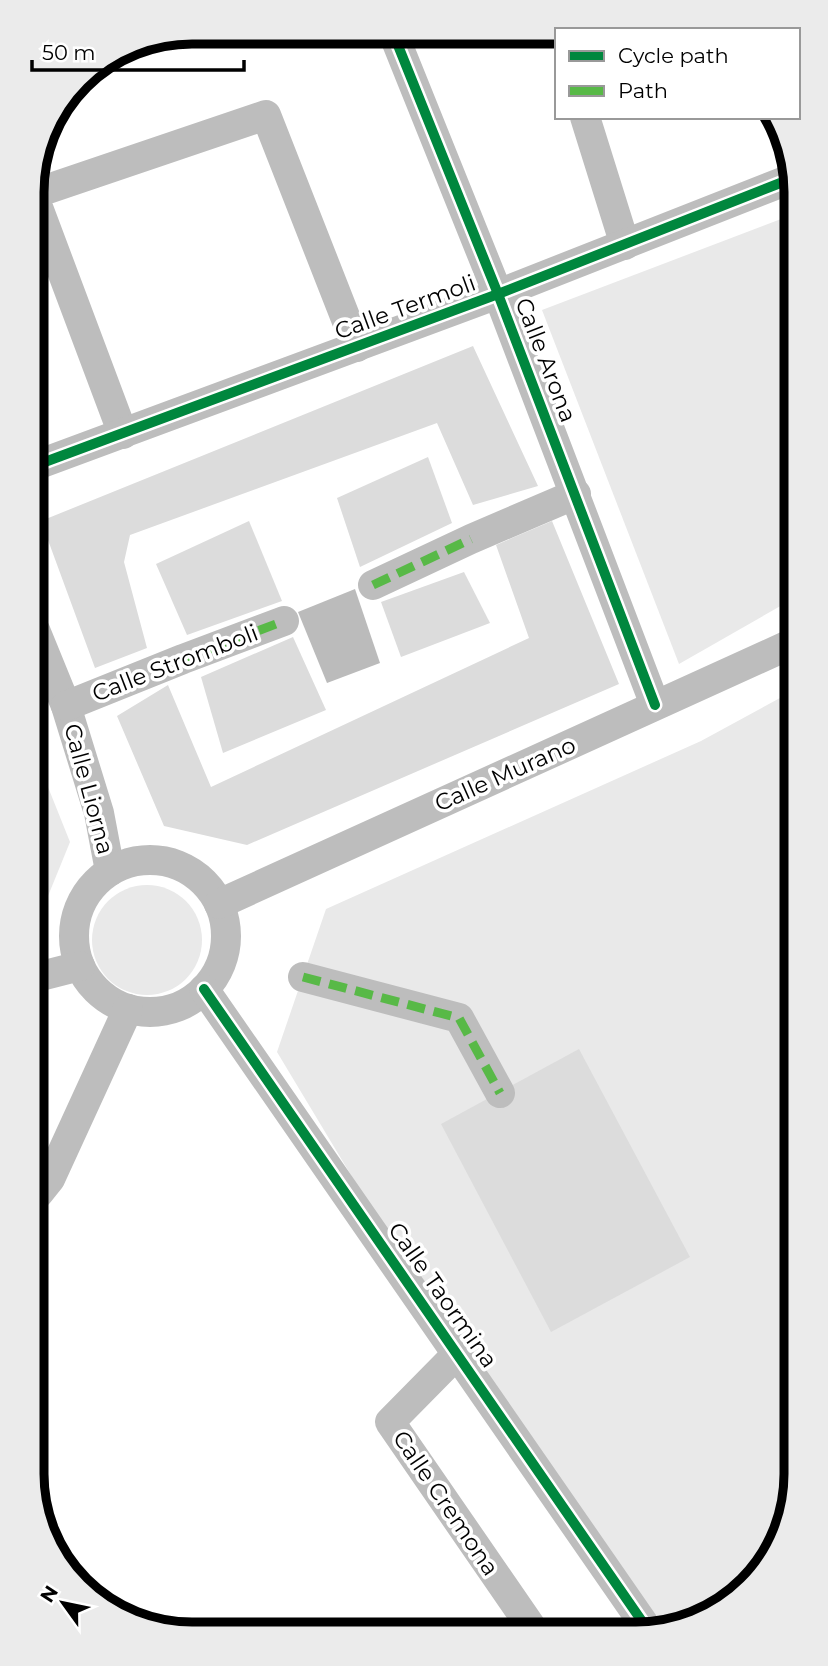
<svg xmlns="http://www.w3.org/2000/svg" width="828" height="1666" font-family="Montserrat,sans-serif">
	<rect width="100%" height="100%" fill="#fff"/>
	<g fill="#e9e9e9">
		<path d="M789 216 791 600 679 664 542 310Z"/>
		<path d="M791 692 796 1485 763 1572 687 1626 646 1627 458 1353 277 1052 326 909 701 741Z"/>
		<path d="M36 757 70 842 37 923Z"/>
		<circle cx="147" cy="940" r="55"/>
	</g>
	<path fill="#bbb" d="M355 589 380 663 327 683 298 612Z"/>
	<g fill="#dcdcdc">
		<path d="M473 346 538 486 473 505 437 423 130 535 124 562 147 648 95 668 41 521Z"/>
		<path d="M428 457 452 523 360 567 337 498Z"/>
		<path d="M249 521 282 601 187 635 156 564Z"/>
		<path d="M552 521 619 684 247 845 164 826 117 716 168 685 211 787 529 638 496 545Z"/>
		<path d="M464 572 490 623 401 657 381 602Z"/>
		<path d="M293 637 326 710 223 753 201 677Z"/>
		<path d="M579 1049 690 1257 551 1332 441 1124Z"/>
	</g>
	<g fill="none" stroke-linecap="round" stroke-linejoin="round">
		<g stroke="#bdbdbd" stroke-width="30">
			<path d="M393 33 498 294 655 705"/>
			<path d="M585 117 625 245"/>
			<path d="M123 434 33 194 266 115 357 347"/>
			<path d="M34 466 498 294 788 180"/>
			<path d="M373 585 471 539 576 494"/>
			<path d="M35 630 66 706 99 813 110 871"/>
			<path d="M66 706 183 659 284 621"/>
			<circle cx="150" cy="936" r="76"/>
			<path d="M219 904 791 644"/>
			<path d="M37 977 80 966"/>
			<path d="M303 977 459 1018 500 1093"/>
			<path d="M204 989 646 1627"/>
			<path d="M38 1194 50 1179 128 1009"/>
			<path d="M458 1353 390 1422 532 1628"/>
		</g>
		<g stroke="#58b947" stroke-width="9" stroke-dasharray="18 9" stroke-linecap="butt">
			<path d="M373 585 471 539"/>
			<path d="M183 659 284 621"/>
			<path d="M303 977 459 1018 500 1093"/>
		</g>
		<g stroke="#fff" stroke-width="15">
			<g id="cycleway">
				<path d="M393 33 498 294 655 705"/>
				<path d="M34 466 498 294 788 180"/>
				<path d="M204 989 646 1627"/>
			</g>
		</g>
		<use href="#cycleway" stroke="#00873e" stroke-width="10"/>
	</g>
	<g text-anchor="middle" stroke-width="7" stroke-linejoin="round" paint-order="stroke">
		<g font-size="23" fill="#000" stroke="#fff">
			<text transform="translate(405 307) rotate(-20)" y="8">Calle Termoli</text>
			<text transform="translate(546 360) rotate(69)" y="8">Calle Arona</text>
			<text transform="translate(175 663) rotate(-21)" y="8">Calle Stromboli</text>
			<text transform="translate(505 774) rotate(-24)" y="8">Calle Murano</text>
			<text transform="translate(89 789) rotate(75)" y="8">Calle Liorna</text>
			<text transform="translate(443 1295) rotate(55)" y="8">Calle Taormina</text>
			<text transform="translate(446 1503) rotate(56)" y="8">Calle Cremona</text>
		</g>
	</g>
	<path d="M0 0H828V1666H0ZM192 44H636A148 148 0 0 1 784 192V1474A148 148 0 0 1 636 1622H192A148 148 0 0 1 44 1474V192A148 148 0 0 1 192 44Z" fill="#ebebeb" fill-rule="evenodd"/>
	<path fill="none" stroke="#000" stroke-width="9" d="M192 44H636A148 148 0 0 1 784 192V1474A148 148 0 0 1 636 1622H192A148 148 0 0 1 44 1474V192A148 148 0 0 1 192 44Z"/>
	<rect x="555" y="28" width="245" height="91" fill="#ffffff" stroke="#999999" stroke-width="2"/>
	<rect x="569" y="51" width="35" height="10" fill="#00873e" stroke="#999999" stroke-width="2"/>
	<text x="618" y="63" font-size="21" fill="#000000">Cycle path</text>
	<rect x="569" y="86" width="35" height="10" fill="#58b947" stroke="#999999" stroke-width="2"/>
	<text x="618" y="98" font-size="21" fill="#000000">Path</text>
	<g transform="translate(63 1603) rotate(303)" stroke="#ffffff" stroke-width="5" paint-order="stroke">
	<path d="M0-5L12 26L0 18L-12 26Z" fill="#000000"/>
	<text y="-10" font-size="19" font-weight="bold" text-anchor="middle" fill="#000000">N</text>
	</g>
	<path d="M32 60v10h212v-10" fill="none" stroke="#000000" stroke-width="3.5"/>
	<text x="42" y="60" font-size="21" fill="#000000" stroke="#ffffff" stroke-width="5" paint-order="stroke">50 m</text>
</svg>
